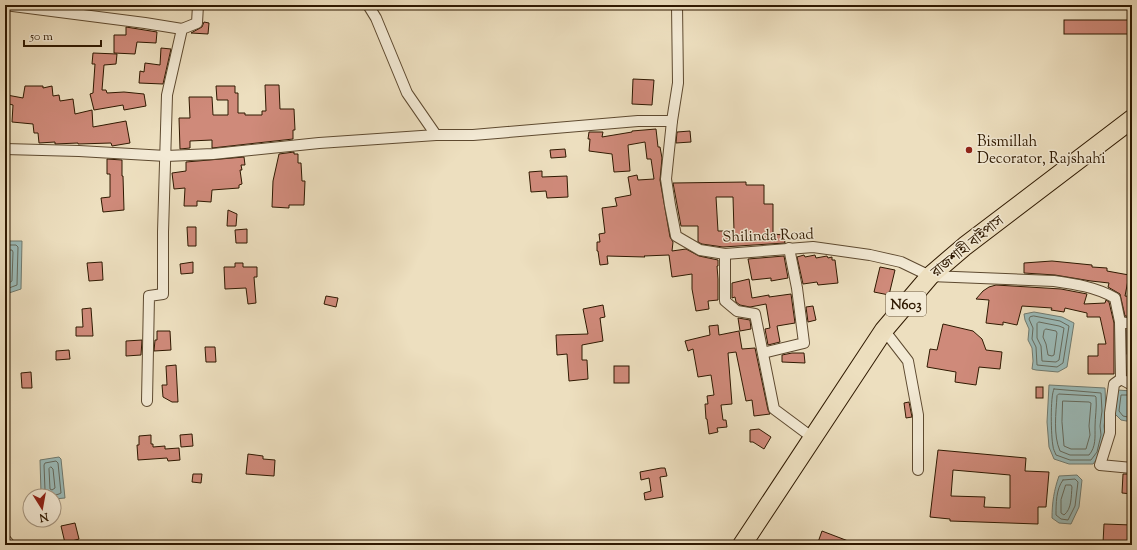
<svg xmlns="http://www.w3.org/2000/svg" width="1137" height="550" font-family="'Sorts Mill Goudy','Noto Serif Bengali',serif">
	<rect width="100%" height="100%" fill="#eddfbf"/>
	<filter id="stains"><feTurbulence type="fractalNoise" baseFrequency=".005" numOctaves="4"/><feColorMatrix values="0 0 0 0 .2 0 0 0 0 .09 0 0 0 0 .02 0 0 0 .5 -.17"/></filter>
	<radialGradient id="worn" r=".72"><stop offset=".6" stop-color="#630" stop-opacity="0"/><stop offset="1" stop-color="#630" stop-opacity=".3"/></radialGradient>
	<g fill="#9bbbb9" stroke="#707a6f">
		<path d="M5 241H22L21 289 9 293 5 292Z"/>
		<path d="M1034 312 1062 317 1074 323 1067 367 1058 372 1036 370 1032 369 1033 361 1032 348 1028 340 1029 329 1025 320 1024 314Z"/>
		<path d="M1049 385 1105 388 1106 411 1104 426 1105 435 1101 454 1093 464H1069L1054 459 1049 447 1047 422Z"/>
		<path d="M1117 390 1132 391V422L1121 420 1115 414Z"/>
		<path d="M59 457 61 459 65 498 54 499V496H44L41 493 40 460Z"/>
		<path d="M1077 475 1082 480 1079 507 1071 524 1059 523 1052 518C1052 503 1054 490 1059 476Z"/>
	</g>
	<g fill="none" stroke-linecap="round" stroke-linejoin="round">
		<g stroke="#656a5d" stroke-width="1">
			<path d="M5 245H16L18 247 17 285 9 288H5"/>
			<path d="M5 250H12L13 252 12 281 9 283H5"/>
			<path d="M1034 316 1060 321 1069 326 1063 363 1057 367 1037 365 1036 347 1032 339 1033 328 1029 319 1030 317Z"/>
			<path d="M1039 322 1059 326 1064 328 1059 360 1056 362 1042 361 1041 346 1037 338V324Z"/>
			<path d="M1046 329 1056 331 1057 333 1054 355 1052 356 1048 355 1046 344 1043 337 1044 331Z"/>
			<path d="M1054 389 1101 393 1102 411 1100 426 1101 435 1097 452 1091 460H1070L1056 455C1055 452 1053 449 1053 446 1051 437 1050 396 1054 389Z"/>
			<path d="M1059 394 1095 396 1096 397C1097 408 1095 417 1095 427 1095 437 1096 447 1089 455H1070L1060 451C1053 435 1056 413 1057 396Z"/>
			<path d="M1132 395H1121L1119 411 1123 416 1132 418"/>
			<path d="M1063 401 1089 402 1091 403 1089 426 1090 435 1086 449H1071L1064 446 1062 422Z"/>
			<path d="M51 467 53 469 55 488 52 490 50 489 49 469Z"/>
			<path d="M1063 480 1075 479 1078 482 1075 506 1068 520 1061 519 1056 515C1056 504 1056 489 1063 480Z"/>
			<path d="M1066 485H1071L1072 487C1071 496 1072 509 1064 515L1061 513V500Z"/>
			<path d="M47 496 45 490 44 465 45 463 56 461 58 463 61 493 59 494 52 496"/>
		</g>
	</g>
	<g fill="#cf8a7a" stroke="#2f1901" fill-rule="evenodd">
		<rect x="1064" y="20" width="68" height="14"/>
		<path d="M204 22 209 23 208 34 191 33 202 27Z"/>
		<path d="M126 27 157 32 156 43 137 42 135 54 114 53V35H126Z"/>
		<path d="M161 48 171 49 163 84 139 83 140 71 144 72 145 63 160 65Z"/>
		<path d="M93 53 117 54 116 64 104 65 102 90H106L107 93 124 92 144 94 146 106 124 110 123 105 94 110 90 94 93 93 95 64H92Z"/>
		<path d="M633 79 654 80 652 105 632 104Z"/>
		<path d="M265 85H279L280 109H294L295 130H293V139L212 148V140L190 141V148L180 149 179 118H190L189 97H212L213 115H228V100H217L216 86H235V93H238V113H245V115H262V111H266Z"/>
		<path d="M25 86H43V88L52 86 53 96 59 95 60 101 73 99 75 114 92 110 93 127 126 121 130 143 112 146 111 143 78 144V143L55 144V142L39 143 38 133H34L33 124 12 122 13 105 5 103 7 95 23 98Z"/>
		<path d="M656 129 658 147H660L662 158 660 180 670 237 673 242 672 251 686 249 699 256 718 260V266H717L718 279V300L708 301 709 309 696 311 692 289V274L672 277 669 255 644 256 645 257 607 256 608 264 600 265 598 251H597V242H600L599 234 605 233 602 208 617 206 615 198 631 195 628 177 637 175 638 180 654 179 651 159H647L645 142 628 145 630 171 614 172 612 154 589 151 590 139H588L589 132H603L602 137 632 132V131Z"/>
		<path d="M690 131 691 142 676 143 677 132Z"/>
		<path d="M565 149 566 157 551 158 550 150Z"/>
		<path d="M294 152V154H298V163H301L302 181H305L304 205H289V208L272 207 273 181 279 154Z"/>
		<path d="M244 157 245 165H241L242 170H240L242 184 239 185V188L212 190 211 202 197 201V206H184L185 188 174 189 172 173 186 171V162Z"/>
		<path d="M107 159 122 160V176H123L124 210 103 212 101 198 110 197V174H107Z"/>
		<path d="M542 171V177L567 176 568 197 547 198 546 191 531 192 529 172Z"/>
		<path d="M746 182V185H764V204H773V234L784 235 785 243 723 247 702 244 698 242V226H681L673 183ZM716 197H733L734 231H718Z"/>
		<path d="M228 210 237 214 236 226H227Z"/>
		<path d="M187 227H196V246H188Z"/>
		<path d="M247 229V243H236L235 230Z"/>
		<path d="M804 255 805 257 815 255 816 258 827 256 828 258 832 257V260H835L838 283 818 285 817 282 803 284 797 257Z"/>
		<path d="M784 256 788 278 771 281V278L752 280 748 259Z"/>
		<path d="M1052 261 1092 265V267L1107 268V271L1129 275 1125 296 1132 297V317L1125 316 1120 294 1108 287 1109 283 1091 281 1055 275 1024 273V263Z"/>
		<path d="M102 262 103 280 89 281 87 263Z"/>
		<path d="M193 262V273L181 274 180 264Z"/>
		<path d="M235 263H243V267H257V277H254L256 303 248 304 246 288 225 289 224 267H235Z"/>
		<path d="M880 267 895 270 889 295 874 292Z"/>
		<path d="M749 279 752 298 769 295V297L791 294 795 323 777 326 780 342 768 345 765 329 770 328 766 304 750 307 740 305 736 302 735 297 732 298V283Z"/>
		<path d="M996 285 1061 289 1087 294 1084 304 1105 303 1106 300 1109 302 1114 323V374H1088V356H1098V344H1106L1100 317H1087V313L1065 308 1064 312 1051 310 1052 308 1022 306 1017 325 1003 322V325L986 323 989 300 976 299 983 291 989 287Z"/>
		<path d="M326 296 338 298 336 307 324 304Z"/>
		<path d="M603 305 605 317 600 318 603 341 582 345V360H587L588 379 569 381 567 354 557 355 556 335 588 334 583 309Z"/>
		<path d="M813 306 816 320 808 322 806 307Z"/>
		<path d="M91 308 93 336H76V327H83L82 309Z"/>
		<path d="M738 318 750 320 751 329 740 331Z"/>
		<path d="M943 324 973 331 982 339 986 350 1002 352 1000 369 979 367 976 385 955 382 956 372 927 367 930 349 937 350Z"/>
		<path d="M718 325 719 335 739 331 742 349 755 348 768 410 770 414 754 416 752 400 746 401 736 352 728 353 732 404 721 405 723 420H726L727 427 717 428 718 432 709 434 707 419H706L705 404H708L707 396 714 395 711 375 698 377 693 349 688 351 685 341 710 335 709 326Z"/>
		<rect x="1127" y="330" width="5" height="24"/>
		<path d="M157 331H170L171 350 154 351 155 340H157Z"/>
		<path d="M142 340 141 355 126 356V341Z"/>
		<path d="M205 347H215L216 362H206Z"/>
		<path d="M69 350 70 359 56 360V351Z"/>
		<path d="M792 353H804L805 363 782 362V355Z"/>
		<path d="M176 365 178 402H172L163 397 162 385H167L166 366Z"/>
		<rect x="614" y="366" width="15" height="17"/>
		<path d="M31 372 32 388H22L21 373Z"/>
		<rect x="1036" y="387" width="7" height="11"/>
		<path d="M909 402 912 417 906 418 904 403Z"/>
		<path d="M759 429 771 437 764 449 753 442H750V430Z"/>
		<path d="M192 434 193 446 181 447 180 435Z"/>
		<path d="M151 435V444H153V447L165 446V449L179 448 180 460 168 461 167 458 138 460 137 445H139V436Z"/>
		<path d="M938 450 1026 458 1025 471 1049 472 1046 507H1038V524L950 521V519L930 517ZM953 470 1010 475V508L984 507 985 497 951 496Z"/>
		<path d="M248 454 263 456V459L275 460 274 476 246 474Z"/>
		<path d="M661 468H665L667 476 660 477 663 497 645 500 644 493 651 491 649 478 641 480 640 472Z"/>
		<path d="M193 474H202L201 483 192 482Z"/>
		<path d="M1123 474H1132V494L1122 493Z"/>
		<path d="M75 523 79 539 65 543 61 526Z"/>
		<path d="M1104 524 1132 525 1131 544 1103 543Z"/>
		<path d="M822 531 856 544V545H817Z"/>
	</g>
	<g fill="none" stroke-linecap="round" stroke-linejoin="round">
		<g stroke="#5e4a30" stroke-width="12">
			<g id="street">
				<path d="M5 5 145 23 182 29"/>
				<path d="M368 5 376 18 407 93 436 135"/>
				<path d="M677 5 678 83 672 121 666 179 670 205 676 236 700 250 725 254 813 247 870 255 901 262 930 276 1054 281C1075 284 1096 287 1115 298L1120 322 1121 379 1132 385"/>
				<path d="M5 149 79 151 166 156 213 154 319 143 436 135H473L638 121H672"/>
				<path d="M725 254V301L737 311 755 314 774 409 813 438"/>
				<path d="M1120 322 1132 324"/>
				<path d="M884 330 908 361 918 415V470"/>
				<path d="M763 353 804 343 797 288 789 248"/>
				<path d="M1121 379 1114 384 1110 413V433L1100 465 1132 468"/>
				<path d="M147 401 149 296 163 294V232L167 95 182 29 197 23 198 5"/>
				<path d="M5 539 10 545"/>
			</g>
		</g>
		<g stroke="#2f1901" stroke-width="20">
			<path id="highway" d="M742 545 884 330 930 276 965 246 1132 119"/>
		</g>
		<use href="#street" stroke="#f3ead5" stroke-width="10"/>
		<use href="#highway" stroke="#eddfbf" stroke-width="18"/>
	</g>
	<circle fill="#8f2418" stroke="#f3ead5" stroke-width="1.5" cx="969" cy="150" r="4"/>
	<g text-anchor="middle" stroke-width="3" stroke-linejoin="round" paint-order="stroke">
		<rect fill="#f3ead5" stroke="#6a5841" stroke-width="1" x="886" y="292" width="40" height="24" rx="3"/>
		<g font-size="14" font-weight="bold" fill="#2f1901">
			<text x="906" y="309">N603</text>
		</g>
		<g font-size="15" fill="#2f1901" stroke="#f3ead5" text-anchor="start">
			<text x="977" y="146">Bismillah<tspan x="977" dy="17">Decorator, Rajshahi</tspan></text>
		</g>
		<g font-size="15" fill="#2f1901" stroke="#f3ead5">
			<text transform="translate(768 235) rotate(-2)" y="5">Shilinda Road</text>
			<text transform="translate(967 246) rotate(-39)" y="5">রাজশাহী বাইপাস</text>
		</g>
	</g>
	<rect width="1137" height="550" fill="none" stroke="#eddfbf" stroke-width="20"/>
	<rect x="6" y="6" width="1125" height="538" fill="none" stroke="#2f1901" stroke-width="2"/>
	<rect x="10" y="10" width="1117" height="530" fill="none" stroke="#2f1901"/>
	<g transform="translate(42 508) rotate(169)"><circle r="19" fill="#f3ead5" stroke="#a59680"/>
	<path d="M0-3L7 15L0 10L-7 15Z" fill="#8f2418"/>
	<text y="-6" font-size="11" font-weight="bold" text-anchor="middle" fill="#2f1901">N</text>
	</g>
	<path d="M24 40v6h77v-6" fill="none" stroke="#2f1901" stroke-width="2"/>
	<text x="30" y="40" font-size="12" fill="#2f1901" stroke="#f3ead5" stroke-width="3" paint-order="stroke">50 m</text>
	<rect width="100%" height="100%" filter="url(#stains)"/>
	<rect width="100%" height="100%" fill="url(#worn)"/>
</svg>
